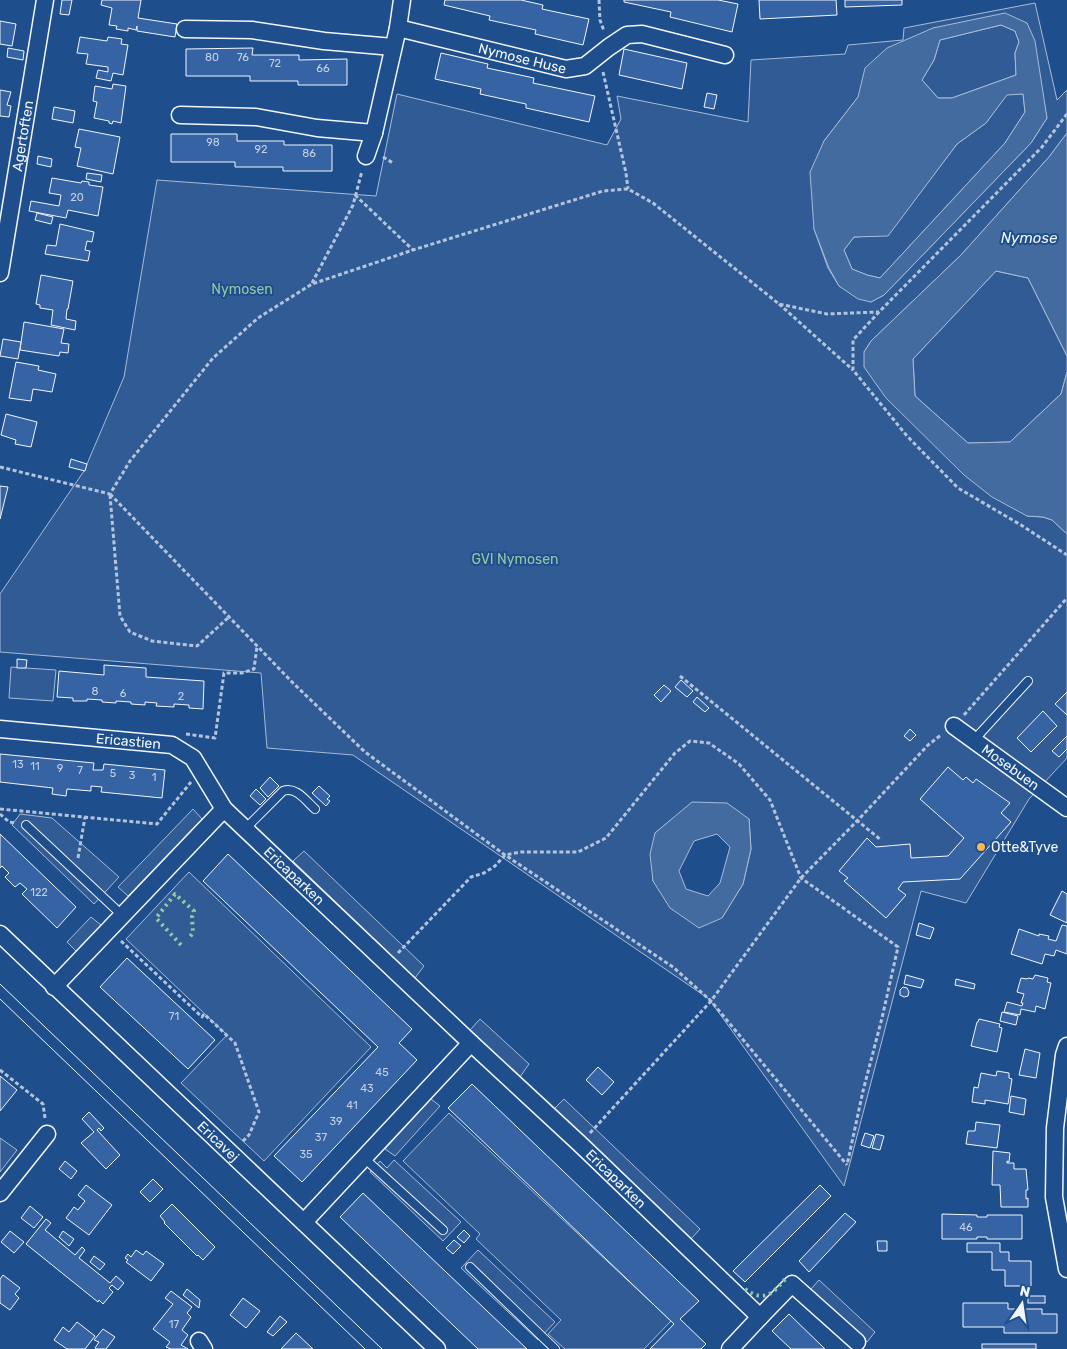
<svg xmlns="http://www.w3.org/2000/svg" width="1067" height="1349" font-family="Rubik,sans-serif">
	<rect width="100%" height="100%" fill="#1f4e8c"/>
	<g fill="#305b95" stroke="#a8bbd7" fill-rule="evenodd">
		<path d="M1035 3 1057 100 1067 90V133L1049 157 961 255 871 341 864 352 1027 516 1043 517 1052 520 1067 534V758L1029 799 966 903 921 891 844 1186 709 999 353 755 267 748 261 673 0 652V594L84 471 124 377 157 180 376 196 397 94 607 145 621 119 617 96 748 122 751 60 845 54 848 45 903 40 904 28ZM1027 23 1047 118 1031 143 884 295 871 302 839 286 828 268 814 229 824 141 858 97 933 28ZM672 819H749L751 849 743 884 722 918 653 881 655 833Z"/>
		<path d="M1001 25 1015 31 1019 42 1015 53 1016 75 952 98H938L922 80 934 60 940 40Z"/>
		<path d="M1007 94H1023L1025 112 1005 143 880 278 867 275 852 269 844 250 854 237 888 235 957 144 986 123Z"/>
		<path d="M996 271 1028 278 1067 356V372L1061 394 1010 442 968 443 915 396 913 359Z"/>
		<path d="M11 667 56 670 53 701 9 698Z"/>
		<path d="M193 809 202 819 128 896 118 887Z"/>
		<path d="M20 814 52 818 119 877 94 904 12 825Z"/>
		<path d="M304 851 424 966 415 978 293 861Z"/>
		<path d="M189 872 371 1047 264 1161 181 1083 227 1035 126 939Z"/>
		<path d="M91 917 101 925 76 951 67 942Z"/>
		<path d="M480 1019 529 1064 520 1077 470 1030Z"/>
		<path d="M431 1099 440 1106 395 1156 385 1149Z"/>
		<path d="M564 1099 700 1229 691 1239 554 1109Z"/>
		<path d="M449 1113 671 1321 644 1349H565L548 1334 561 1320 476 1239 480 1234 403 1161Z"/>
		<path d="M0 1138 17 1150 0 1172Z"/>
		<path d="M394 1160 461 1222 443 1241 370 1172 380 1161 387 1168Z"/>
		<path d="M478 1250 555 1322 538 1340 461 1268Z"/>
		<path d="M819 1280 875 1332 867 1342 811 1289Z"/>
	</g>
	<g fill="#446ba0" stroke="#a8bbd7" fill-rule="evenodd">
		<path d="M1005 13 1027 23 1035 41 1047 118 1031 143 884 295 871 302 858 299 839 286 829 268 814 229 810 172 824 141 858 97 865 68 887 48 933 28ZM1001 25 1015 31 1019 42 1015 53 1016 75 952 98H938L922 80 934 60 940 40ZM1023 94 1025 112 1005 143 880 278 867 275 852 269 844 250 854 237 888 236 957 144 986 123 1007 95Z"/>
		<path d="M1067 133V356L1028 278 996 271 913 359 915 396 968 443 1010 442 1061 394 1067 372V534L1052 520 1043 517 1027 516 992 497 964 475 886 398 864 367V352L871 341 961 255 1049 157Z"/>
		<path d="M692 802 727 803 749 819 751 849 743 884 722 918 699 928 670 908 653 881 650 854 655 833ZM717 834 730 847 720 883 708 896 686 889 679 871 694 841Z"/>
	</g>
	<g fill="#3563a3" stroke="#f2f6ff">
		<path d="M62 0H72L69 15 60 14Z"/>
		<path d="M102 0H141L138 18 177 24 175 37 137 31V26L136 30 128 28V31L116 29 117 26 109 25 112 8 101 5Z"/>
		<path d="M445 0H521L543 5 542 9 589 19 583 45 535 34 536 30 489 20 490 16 444 5Z"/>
		<path d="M624 0H718L738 4 732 32 670 17 671 12 624 2Z"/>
		<path d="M759 0H836L837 15 760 19Z"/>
		<path d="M845 0H902V5L845 7Z"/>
		<path d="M0 21 16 24 12 46 0 44Z"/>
		<path d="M80 37 107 41 108 37 122 39 121 44 128 45 123 75 113 73 111 81 96 78 98 70 108 72V67L86 64 88 54 77 53Z"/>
		<path d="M8 48 24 51 23 60 7 57Z"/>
		<path d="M253 48 252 55H299V60L347 59V85H298V81H250V76H186V49Z"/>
		<path d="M624 49 687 63 682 89 619 75Z"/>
		<path d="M441 53 488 64 487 68 534 78 533 83 595 96 589 122 526 108V104L480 94 481 89 435 79Z"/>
		<path d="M113 84 126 86 121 123 113 121 112 124 109 123V121L94 118 97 102 93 101 95 86 112 89Z"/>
		<path d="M0 90 11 92 7 105 11 106 9 117 0 116Z"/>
		<path d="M707 93 717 95 714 109 704 107Z"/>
		<path d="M54 107 75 111 73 123 52 119Z"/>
		<path d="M79 129 120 137 113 174 77 166 81 148 75 147Z"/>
		<path d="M171 134H237V141H284V145H332V171H283V167H235V162H171Z"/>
		<path d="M38 156 52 159 51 167 37 164Z"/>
		<path d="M87 173 102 175 101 182 86 179Z"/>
		<path d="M52 178 81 183 82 181 89 182V185L103 187 98 216 68 210 66 218 29 211 31 201 59 206 61 195 49 193Z"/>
		<path d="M37 213 53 217 51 224 35 220Z"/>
		<path d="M60 224 94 232 92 242 87 241 85 250 90 251 88 261 45 254 47 245 56 246Z"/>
		<path d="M41 275 73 281 68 309H67L66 319 76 321 75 330 51 325 53 310 40 308V305L36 304Z"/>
		<path d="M24 322 64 329 61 343 69 344 68 353 60 352 59 356 20 350Z"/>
		<path d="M3 339 21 342 18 359 0 356Z"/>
		<path d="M16 362 39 366 38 370 56 374 52 392 33 389 31 401 9 398Z"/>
		<path d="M6 414 37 422 31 447 15 444 16 440 1 435Z"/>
		<path d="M71 459 87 464 85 471 69 467Z"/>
		<path d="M0 486 8 487 0 519Z"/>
		<path d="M17 659 27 660 26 668H17Z"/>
		<path d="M104 665 146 668V677L204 681 203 709 189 708V705L174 704V707L156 706 157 703 145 702V705L131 704V702L116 701V703L102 702V700L87 699V701H73V698L57 697 59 671 104 675Z"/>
		<path d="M681 680 693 691 687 697 675 687Z"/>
		<path d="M664 685 671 691 661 702 654 695Z"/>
		<path d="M1067 692V715L1055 704Z"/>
		<path d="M697 697 709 708 705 712 693 702Z"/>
		<path d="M1043 711 1057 726 1031 752 1017 738Z"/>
		<path d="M910 729 916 735 910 741 904 736Z"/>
		<path d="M1067 736V749L1059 757 1052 751Z"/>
		<path d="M0 754 94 763 93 770H103L104 764 165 770 162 798 101 792 102 787 91 786V791L67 789 66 796 52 794 53 788 0 782Z"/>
		<path d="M948 767 963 780 966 777 973 783 976 779 1010 803 1001 813 1011 822 960 879 903 882 898 889 906 895 886 918 844 881 848 878 839 871 867 838 876 847 910 844 911 858 948 856 964 838 920 799Z"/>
		<path d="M270 777 279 786 268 797 260 788Z"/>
		<path d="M319 786 330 796 327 799 330 801 326 806 312 793Z"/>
		<path d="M256 789 266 799 260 805 250 796Z"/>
		<path d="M0 834 76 907 57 928 22 894 27 889 20 883 15 887 5 877 9 873 2 866 0 868Z"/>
		<path d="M228 854 412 1029 399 1043 417 1060 302 1182 274 1156 378 1047 203 881Z"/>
		<path d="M1062 891 1067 894V923L1050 915Z"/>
		<path d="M919 923 934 928 930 939 916 935Z"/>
		<path d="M1062 925 1067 926V954L1056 950 1054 956 1045 954 1042 964 1011 954 1019 929 1039 936V934L1049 936 1048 939 1056 941Z"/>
		<path d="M127 958 215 1040 188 1069 100 987Z"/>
		<path d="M906 975 924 980 921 988 904 984Z"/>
		<path d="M1035 975 1048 978 1047 982 1051 983 1045 1009 1036 1006 1035 1012 1021 1009 1020 1015 1004 1012 1007 1002 1022 1006 1023 1003H1021L1024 994 1017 992 1021 978 1027 979 1028 978 1033 979Z"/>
		<path d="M956 979 975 984 974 989 955 985Z"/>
		<path d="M903 987 907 988 909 992 908 996 904 997 900 995V990Z"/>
		<path d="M1002 1012 1018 1016 1016 1025 1000 1021Z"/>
		<path d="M979 1019 1000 1024 999 1027 1002 1028 997 1052 971 1046 977 1022H978Z"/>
		<path d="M1025 1049 1040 1053 1036 1078 1019 1075Z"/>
		<path d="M598 1067 614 1082 602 1095 586 1080Z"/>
		<path d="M997 1071 1009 1073V1078L1012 1079 1008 1104 985 1100V1104L972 1102 974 1087 978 1088 981 1073 996 1076Z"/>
		<path d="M0 1076 17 1090 0 1111Z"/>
		<path d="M472 1084 699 1301 680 1319 706 1344 701 1349H650L674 1324 448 1108Z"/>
		<path d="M1011 1096 1026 1099 1024 1115 1009 1112Z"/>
		<path d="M89 1112 104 1128 101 1131 99 1128 97 1130 120 1155 106 1169 81 1143 94 1132 82 1119Z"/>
		<path d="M976 1122 1000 1125 997 1148 966 1144 968 1131H975Z"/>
		<path d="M865 1133 874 1136 870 1148 861 1145Z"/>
		<path d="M876 1134 884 1136 880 1150 872 1148Z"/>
		<path d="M993 1151 1010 1153 1009 1162 1007 1161V1163H1014V1169H1026L1028 1190H1026V1199L1028 1198V1207H1001L1000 1185H992Z"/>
		<path d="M65 1161 77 1171 71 1179 59 1169Z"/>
		<path d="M153 1179 163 1189 150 1202 140 1192Z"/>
		<path d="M86 1185 112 1205 89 1235 66 1218 74 1207 78 1210 85 1201 78 1195Z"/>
		<path d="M820 1185 831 1196 745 1282 733 1271Z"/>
		<path d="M363 1193 527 1349H478L340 1217Z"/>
		<path d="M172 1204 215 1247 203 1260 198 1255 197 1256 164 1223 165 1222 160 1216Z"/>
		<path d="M30 1206 43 1217 34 1228 21 1218Z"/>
		<path d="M845 1213 856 1222 809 1272 799 1261Z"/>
		<path d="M942 1214 977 1215V1217H987V1215H1022V1239H987V1237H977V1239H942Z"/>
		<path d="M46 1219 51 1223 45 1230 75 1255 82 1247 85 1250 79 1258 110 1283 116 1276 124 1283 118 1290 112 1285 109 1288 113 1292 103 1304 99 1300 98 1302 26 1244Z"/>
		<path d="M464 1230 470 1236 464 1243 457 1237Z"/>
		<path d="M10 1231 24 1242 14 1253 1 1242Z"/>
		<path d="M63 1231 74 1239 69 1246 59 1237Z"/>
		<path d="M454 1240 461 1246 453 1254 446 1248Z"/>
		<path d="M877 1241H887V1251H878Z"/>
		<path d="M967 1243H1000V1252H1009V1261H1031V1286H1005V1270H992V1252H967Z"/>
		<path d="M136 1250 143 1255 146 1251 164 1264 151 1281 126 1262 128 1260 125 1258 128 1254 131 1257Z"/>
		<path d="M94 1256 105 1264 100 1270 90 1262Z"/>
		<path d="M3 1275 20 1288 15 1294 19 1298 10 1310 0 1303V1279Z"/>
		<path d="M187 1289 200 1300 199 1308 183 1295Z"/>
		<path d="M171 1291 192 1307 187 1313 191 1317 182 1330 188 1335 181 1345 188 1349H171L166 1347 170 1342 153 1329 173 1304 165 1298Z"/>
		<rect x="1028" y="1296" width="17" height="7"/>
		<path d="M243 1298 260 1311 246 1328 230 1315Z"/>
		<path d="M963 1303H1008V1309H1042V1314H1057V1333H1004V1327H963Z"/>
		<path d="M789 1314 825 1349H791L772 1331Z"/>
		<path d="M280 1316 287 1322 273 1336 267 1332Z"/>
		<path d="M77 1322 95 1336 85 1349H67L54 1340 63 1327 69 1332Z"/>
		<path d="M103 1329 115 1337 106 1349H97L95 1348 99 1342 94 1340Z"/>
		<path d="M296 1333 313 1349H281Z"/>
		<rect x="982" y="1344" width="54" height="5"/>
	</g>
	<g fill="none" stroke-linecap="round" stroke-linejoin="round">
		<g stroke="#f2f6ff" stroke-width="10">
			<g id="lane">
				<path d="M974 740 1028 681"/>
				<path d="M26 825 123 916"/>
				<path d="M245 829 283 791C296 786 306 801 315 809"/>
				<path d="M364 1158 443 1230"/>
				<path d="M470 1267 555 1349"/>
			</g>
		</g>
		<g stroke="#f2f6ff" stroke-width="19">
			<g id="street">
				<path id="s1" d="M398 28 566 69 585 66 609 47 627 35 642 34 725 55"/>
				<path d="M185 29 252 30 324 41 393 47"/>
				<path d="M180 115 256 117 317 128 374 133"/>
				<path d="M366 156 374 133 398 28 402 0"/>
				<path id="s2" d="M0 273 45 0"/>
				<path id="s3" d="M954 726 1067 808"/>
				<path id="s4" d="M0 729 172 745 193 758 224 809 471 1043 580 1144 760 1317 730 1349"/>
				<path id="s5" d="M0 934 437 1349"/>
				<path d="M54 987 224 809"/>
				<path d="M1067 1046 1064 1055 1055 1128 1054 1197 1067 1269"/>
				<path d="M0 1193 47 1134"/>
				<path d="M304 1222 471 1043"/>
				<path d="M760 1317 792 1284 857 1342"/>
				<path d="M199 1341 204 1349"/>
			</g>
		</g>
		<g stroke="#b3c4dc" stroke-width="3" stroke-dasharray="4 2.5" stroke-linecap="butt">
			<path d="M599 0 600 20 604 31"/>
			<path d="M603 72 626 173 628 189"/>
			<path d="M1067 114 1042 147 879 312 853 340V370L907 436 958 488 1021 525 1067 555"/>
			<path d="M383 157 393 163"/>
			<path d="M355 195 413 250"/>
			<path d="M312 283 353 205 362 171"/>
			<path d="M779 304 853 370"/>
			<path d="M0 467 110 494 130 461 213 358 258 318 312 284 413 250 603 191 628 189 653 203 779 304 827 314 879 312"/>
			<path d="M110 494 293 683 365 752 505 855 673 967 711 1001 847 1165"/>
			<path d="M110 495 120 616 130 632 152 641 197 646 229 617"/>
			<path d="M680 676 881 840"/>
			<path d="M964 715 1067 598"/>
			<path d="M186 734 215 738 224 673H242L254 669 257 646"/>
			<path d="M0 809 157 824 191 782"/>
			<path d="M0 814 9 822 16 823"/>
			<path d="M78 858 85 817"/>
			<path d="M121 941 202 1017 204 1014 235 1043 259 1112 249 1135 241 1143"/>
			<path d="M398 953 471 877 484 873 495 866 505 855 521 852H578L606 838 675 753 690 741 709 743 739 764 770 800 801 878 898 947 882 1018 863 1091 847 1165"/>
			<path d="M0 1070 43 1104 45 1118"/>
			<path d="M590 1133 711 1001 801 878 858 820 928 745 941 735"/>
		</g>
		<use href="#lane" stroke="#1f4e8c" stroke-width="8"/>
		<use href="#street" stroke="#1f4e8c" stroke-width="16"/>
		<g stroke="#f2f6ff" stroke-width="1">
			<path d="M0 984 382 1349"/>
			<path d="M0 999 365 1349"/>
		</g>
		<g stroke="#97c8a6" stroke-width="4" stroke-dasharray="2.5 4" stroke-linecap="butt">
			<path d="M181 945 156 918 175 894 194 911 192 917 193 933 189 938"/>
			<path d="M745 1289C765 1304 774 1292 787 1277"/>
		</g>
	</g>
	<circle fill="#ffb74d" stroke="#1f4e8c" stroke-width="2" cx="981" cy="847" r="5"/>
	<g text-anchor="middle" stroke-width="4" stroke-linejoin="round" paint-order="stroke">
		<g font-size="11" fill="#c3d1e8">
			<text x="212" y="61">80</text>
			<text x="243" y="61">76</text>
			<text x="275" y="67">72</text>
			<text x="323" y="72">66</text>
			<text x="213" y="146">98</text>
			<text x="261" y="153">92</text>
			<text x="309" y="157">86</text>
			<text x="77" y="201">20</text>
			<text x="95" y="695">8</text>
			<text x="123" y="697">6</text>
			<text x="181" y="700">2</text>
			<text x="18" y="768">13</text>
			<text x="35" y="770">11</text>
			<text x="60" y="772">9</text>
			<text x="80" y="774">7</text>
			<text x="113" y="777">5</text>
			<text x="132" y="779">3</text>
			<text x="154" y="781">1</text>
			<text x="39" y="896">122</text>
			<text x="174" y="1020">71</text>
			<text x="382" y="1076">45</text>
			<text x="367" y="1092">43</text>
			<text x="352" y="1109">41</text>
			<text x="336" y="1125">39</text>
			<text x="321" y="1141">37</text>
			<text x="306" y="1158">35</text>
			<text x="966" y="1231">46</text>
			<text x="174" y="1328">17</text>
		</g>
		<g font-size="14" fill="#f2f6ff" stroke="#1f4e8c">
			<text dy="5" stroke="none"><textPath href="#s1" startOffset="128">Nymose Huse</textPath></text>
			<text dy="5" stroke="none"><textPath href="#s2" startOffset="139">Agertoften</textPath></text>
			<text dy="5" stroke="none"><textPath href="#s4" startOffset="129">Ericastien</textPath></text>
			<text dy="5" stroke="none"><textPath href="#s3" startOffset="70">Mosebuen</textPath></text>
			<text dy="5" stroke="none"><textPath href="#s4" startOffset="354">Ericaparken</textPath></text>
			<text dy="5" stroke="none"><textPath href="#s5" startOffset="301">Ericavej</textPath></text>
			<text dy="5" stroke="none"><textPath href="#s4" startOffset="796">Ericaparken</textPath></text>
		</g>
		<g font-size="14" fill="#97c8a6" stroke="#1f4e8c">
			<text x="242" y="294">Nymosen</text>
			<text x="515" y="564">GVI Nymosen</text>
		</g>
		<g font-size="14" fill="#f2f6ff" stroke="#1f4e8c" text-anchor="start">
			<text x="991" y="852">Otte&amp;Tyve</text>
		</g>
		<g font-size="15" font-style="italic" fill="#f2f6ff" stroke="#1f4e8c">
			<text x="1029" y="243">Nymose</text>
		</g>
	</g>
	<g transform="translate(1022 1304) rotate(13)" stroke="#1f4e8c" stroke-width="4" paint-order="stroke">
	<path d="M0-4L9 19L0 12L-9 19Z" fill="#f2f6ff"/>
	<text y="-8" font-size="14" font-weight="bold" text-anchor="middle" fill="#f2f6ff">N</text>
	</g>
</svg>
